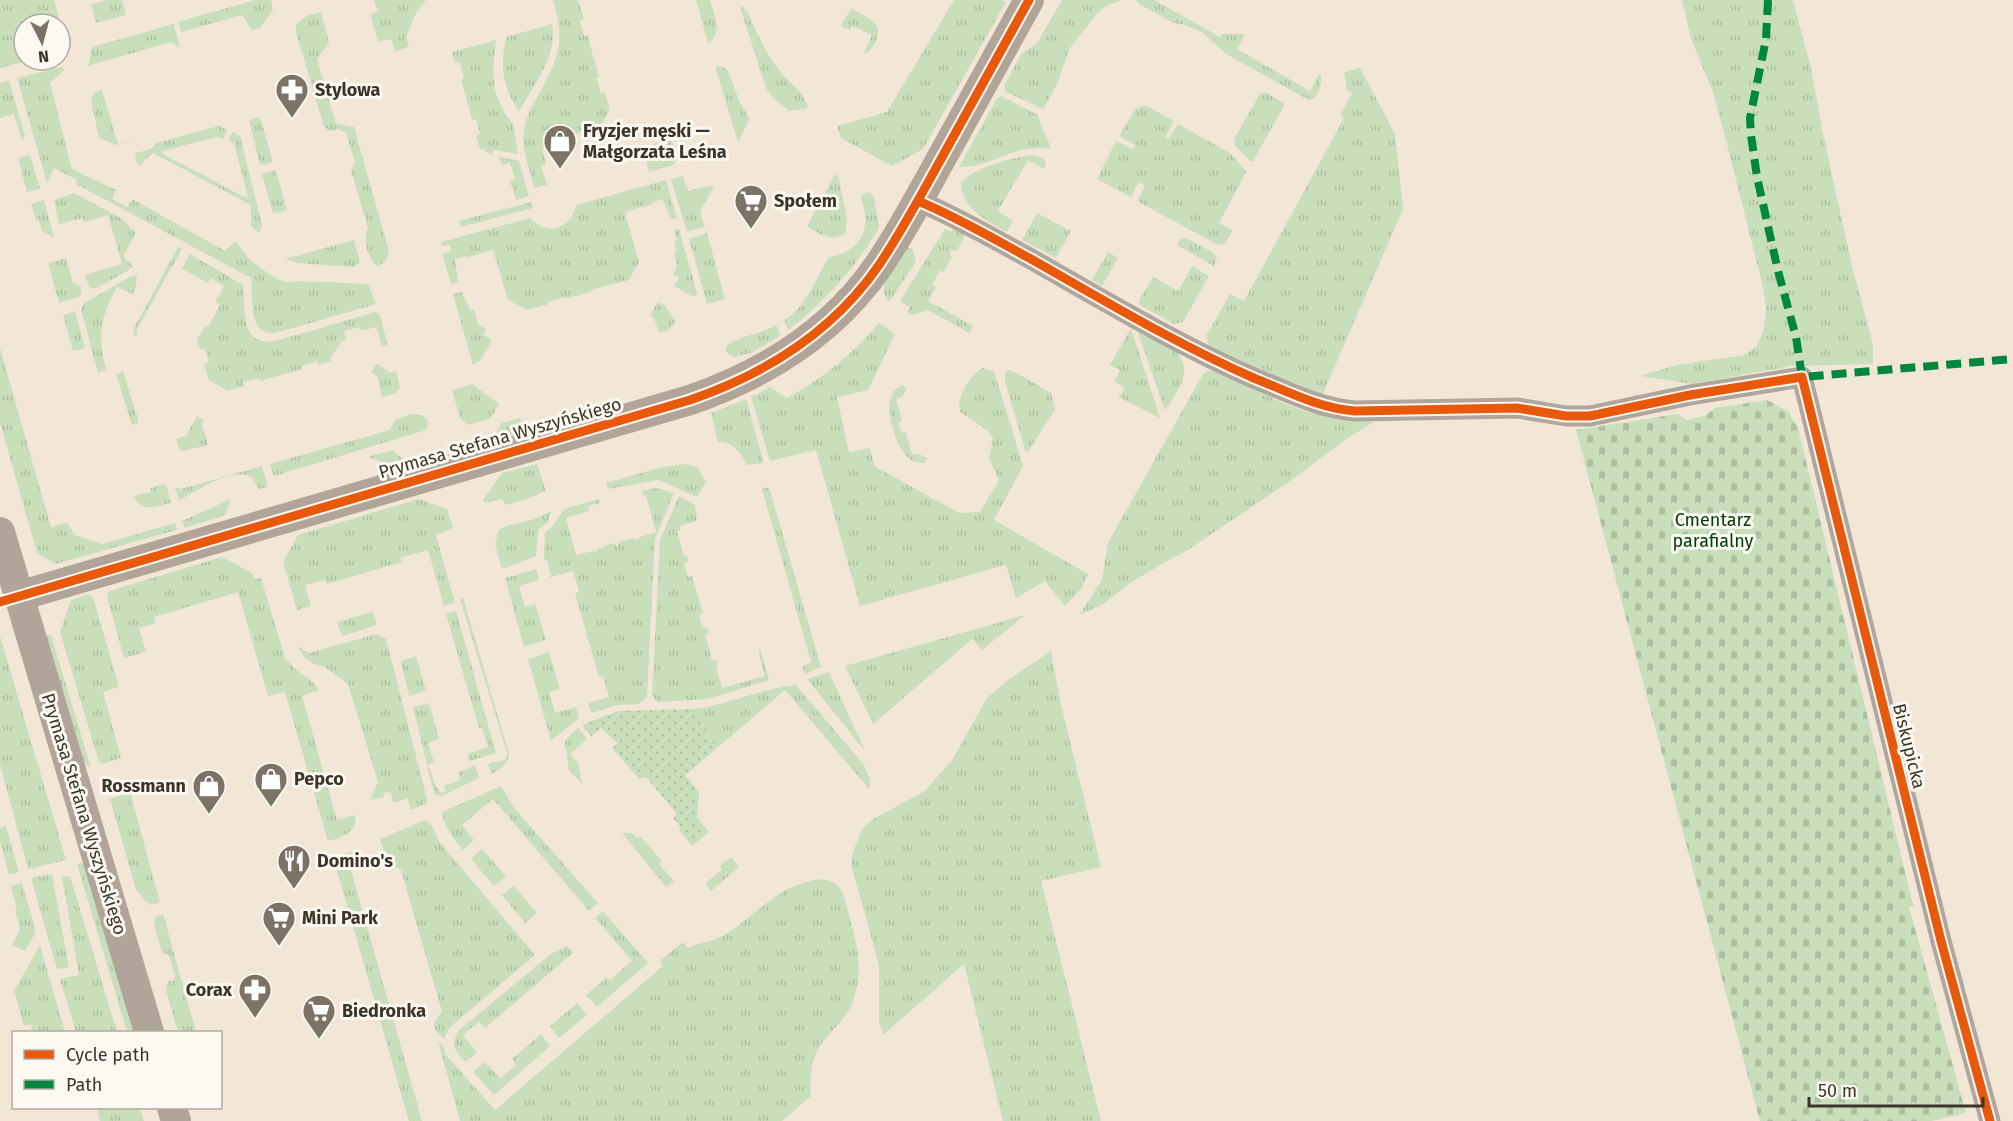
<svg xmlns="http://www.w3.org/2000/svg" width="2013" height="1121" font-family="'Fira Sans',sans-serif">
	<defs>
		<pattern id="grass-tufts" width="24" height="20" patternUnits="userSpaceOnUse" patternTransform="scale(1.5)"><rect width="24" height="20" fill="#c9dfbb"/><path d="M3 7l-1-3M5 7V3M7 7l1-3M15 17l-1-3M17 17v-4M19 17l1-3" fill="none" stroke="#aec0a1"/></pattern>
		<pattern id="cemetery-stones" width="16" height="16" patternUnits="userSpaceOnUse" patternTransform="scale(1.5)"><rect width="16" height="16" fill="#c9dfbb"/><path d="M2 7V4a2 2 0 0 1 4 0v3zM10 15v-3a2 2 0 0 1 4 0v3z" fill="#aec0a1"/></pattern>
		<pattern id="garden-dots" width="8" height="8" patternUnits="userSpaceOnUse" patternTransform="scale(1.5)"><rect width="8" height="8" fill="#c9dfbb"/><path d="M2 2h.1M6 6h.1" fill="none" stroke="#aec0a1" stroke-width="1.8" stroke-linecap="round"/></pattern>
	</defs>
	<rect width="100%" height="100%" fill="#f2e6d6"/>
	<g fill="url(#grass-tufts)">
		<path d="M0 0H54L59 18 44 22V24H24V60H31L0 68Z"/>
		<path d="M108 0H122L126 15 96 23 91 4Z"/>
		<path d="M255 0H271L273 10 260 28 252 30 242 15 181 32 178 22Z"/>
		<path d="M374 0H426C421 7 415 13 412 22 410 27 409 31 406 37L409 47 395 51 391 39 378 42 370 14 378 12Z"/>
		<path d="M553 0H578L584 19 580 21 584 36H588L593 56 589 57H594L599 77 596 78 601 94 605 93 609 106 605 109 610 108V109L599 129 597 128V130L583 134 582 132 558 139 559 144 542 149 546 164 541 166 547 185 534 188C530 170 521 149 524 130 526 116 533 104 540 92 560 56 565 40 553 0Z"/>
		<path d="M696 0H710C714 14 724 33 708 43Z"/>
		<path d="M954 0H1002L1006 2 923 149 892 166 841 138 837 126 887 112Z"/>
		<path d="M1062 0H1123L1107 5 1096 15 1070 48 1057 84 1043 109 1006 92 1004 86 1021 54 1037 43Z"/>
		<path d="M1136 0H1154L1220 37 1222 34H1245L1237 49 1310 91 1318 75H1321C1321 85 1320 94 1312 100L1307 99 1226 54 1203 33 1185 25 1174 23 1139 4Z"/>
		<path d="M1682 0H1793L1811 68 1822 129 1851 262 1873 345V364L1792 366 1693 384 1640 376 1676 365 1745 355 1756 347 1764 330 1766 308 1762 283 1728 148 1713 92 1691 39Z"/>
		<path d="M740 7H743L748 12C756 31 764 50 777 67 788 84 802 87 808 108L789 111 773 98 766 88Z"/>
		<path d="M851 8C873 21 890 26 868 53H864L872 35 852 26 850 30 841 26Z"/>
		<path d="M321 12 329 43 317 59 336 124 354 127 389 251 387 258 380 266 375 265C367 256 363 239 368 228L351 170 355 162 346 133 339 129 331 131 324 127 296 32V24L308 15Z"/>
		<path d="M174 24 180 48 171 42 88 66 92 47Z"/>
		<path d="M552 24C558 56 533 85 519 112 502 85 500 68 506 37Z"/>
		<path d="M496 40 493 69 495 91 505 114 513 124 518 154 495 150 492 155 485 151 484 149 480 150 476 136 480 134 476 119 472 120 461 79 464 78 460 62 455 63 452 52Z"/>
		<path d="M715 66 723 67 728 71 740 103 750 119 738 142Z"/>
		<path d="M61 67 65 69 50 83 72 169 116 190 112 199 128 207 132 199 225 251 236 241 249 259 276 279 287 282 299 281 368 284 376 304 276 333C247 338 253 297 251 278L76 184 77 180 54 168 47 183 17 78Z"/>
		<path d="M1360 68 1395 134 1403 209 1322 396 1218 351 1209 346 1206 336 1230 294 1244 301 1343 120 1341 114 1352 93 1347 90 1344 72Z"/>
		<path d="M9 80 25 136 22 141 14 114 0 118V83Z"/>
		<path d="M102 90 118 144 135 141 117 145 99 138 91 100 94 93Z"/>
		<path d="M1265 92 1285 104 1253 161H1250L1235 146 1234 139 1260 94Z"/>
		<path d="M1001 96 1038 115C1040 128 1048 137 1051 149 1015 143 992 167 959 167L996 100Z"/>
		<path d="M1145 105 1174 121 1165 137 1169 139 1178 124 1230 153 1246 172 1219 223 1233 230 1224 245 1216 244 1137 201 1145 186 1139 182 1131 197 1097 179 1116 141 1133 149 1135 145 1119 136 1136 108Z"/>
		<path d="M260 117 273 162 260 165 249 120Z"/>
		<path d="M219 126 227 130 223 139 217 137 162 151 163 154 244 197H248L234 143 229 141 232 132 240 136 262 225 260 232 256 231 251 226V205L153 153 139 166 135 159 136 153 151 149 156 143Z"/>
		<path d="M666 140 672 142 677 159 674 165 649 172 645 155 652 144Z"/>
		<path d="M30 155 40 189 27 192 18 158Z"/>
		<path d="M1031 155 1043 158 1046 164 1044 169 1028 160 998 211 1013 221 1007 232C987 221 962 209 961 183 973 167 1012 158 1031 155Z"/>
		<path d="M500 157 519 161 529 196 516 200 510 180 515 179 510 163 502 165 499 159Z"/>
		<path d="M276 170 287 210 273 214 262 174Z"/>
		<path d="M835 174 839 177C840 196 851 216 845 233 832 243 819 234 807 226Z"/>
		<path d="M683 176 688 191 711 186 714 187 700 211 705 227 687 232 671 179Z"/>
		<path d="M666 180 677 218 671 219 662 199 653 202V204L625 212 639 262 629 280 591 290V292L565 299 564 297 548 302 549 304 527 310 508 300 493 250 466 258 465 256 455 259 458 282 451 284 442 254 451 251 450 245 442 246 441 242 530 218C547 236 571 230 576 205Z"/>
		<path d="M869 192 874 197 879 228C855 268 825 302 788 330L784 320C806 308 816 278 829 257 852 254 868 238 865 214 865 206 860 202 862 195Z"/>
		<path d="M74 193 121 218 136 233 123 256 134 267 95 289 89 287 85 275 122 264 108 215 84 222 83 218 59 224 54 200Z"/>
		<path d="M44 200 54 238 42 231 39 221H36L31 204Z"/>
		<path d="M531 202 533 208 461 227 459 221Z"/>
		<path d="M1037 213 1071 231 1056 258 1022 240Z"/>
		<path d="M679 229 697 293 694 297 674 286 679 277 673 274 677 266 674 252 677 251 674 241 677 240 674 230Z"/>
		<path d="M945 229 951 232 953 229 966 233 957 251 952 249 949 254 952 256 944 272 940 270 932 285 936 287 928 301 973 326 969 333 928 310 911 315 907 312 910 307 900 301Z"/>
		<path d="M707 233 725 299 707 304 689 239Z"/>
		<path d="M1186 238 1214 253 1217 259 1214 266 1177 245 1180 239Z"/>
		<path d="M354 240 360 262 354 267 298 263 285 259Z"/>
		<path d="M906 246 913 250 916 262 889 302 884 294V281Z"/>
		<path d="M178 247 182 249 137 329V335L133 336 135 326Z"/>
		<path d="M1108 252 1118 258 1102 286 1092 280Z"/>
		<path d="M190 254 243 285C246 309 239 348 276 341L375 312 379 314 388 345 382 346 376 327 361 331 360 327 344 331 346 340 342 341 331 357V361L319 365 317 361 302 366V369L260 381 259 378 243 382 244 386 228 391 209 380 204 364 209 362 205 349 200 350 197 339 205 326 208 327 220 305 215 302 224 286 211 278 208 283 182 269Z"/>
		<path d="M66 258 73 283 80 286 82 292 79 297 59 303 48 263Z"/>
		<path d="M1192 266 1209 276 1183 322 1174 324 1139 305V300L1153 277 1178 291Z"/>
		<path d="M137 275 136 286 133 294 117 287C99 322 98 332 106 370L98 373 81 310 84 303 130 277Z"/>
		<path d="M462 292 470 311 474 310 478 324 486 329 483 334 492 340 481 360 473 365 453 294Z"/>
		<path d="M658 302 666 306 675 322 669 330 659 333 654 318 650 315Z"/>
		<path d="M75 311 85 348 73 351 63 315Z"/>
		<path d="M879 323 895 334 868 390 837 397 849 452 870 448 874 466 959 513 980 512 999 480 989 459 993 438 986 429 960 412C956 398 970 374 983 368L994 371 1023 466 994 520 1088 574 1081 589 1065 606 1045 581 1016 598 1006 565 860 606 816 450 770 461 751 397 770 387 787 398C822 379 854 353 879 323Z"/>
		<path d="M1135 324C1154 336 1195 352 1182 381 1178 392 1171 401 1165 411Z"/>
		<path d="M776 325 781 335 751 353 734 357 726 352V347C735 337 761 334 776 325Z"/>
		<path d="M1131 328 1160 418 1119 397 1125 388 1114 381 1120 370 1110 365Z"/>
		<path d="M0 348 51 527 67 523 75 535 102 544 175 523 177 530 56 564 37 553 0 423Z"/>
		<path d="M378 364 390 373 396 371 400 388 396 393 382 397 377 376 371 373 375 365Z"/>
		<path d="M1008 370 1015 372 1051 393 1055 409 1028 452 1025 450 1005 382V374Z"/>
		<path d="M1214 370 1281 402 1310 413 1377 420 1348 438 1287 483 1188 550 1160 565 1129 584 1102 605 1079 615 1102 580 1108 543 1203 374 1208 371Z"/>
		<path d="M123 371 139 423 132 425 116 374Z"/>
		<path d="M472 384 499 404 490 419 468 425 460 418 452 390Z"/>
		<path d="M902 385 907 388 902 397 896 399 902 421 898 423 902 433 906 432 912 455 919 454 927 458 925 463C920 463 915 463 911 460 897 451 884 410 892 395 894 390 898 388 902 385Z"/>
		<path d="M746 399 764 463 747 465C740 452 734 442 718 442L711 413Z"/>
		<path d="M412 414 421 415 427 419 428 426 426 430 274 476 270 464 390 430 395 420Z"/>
		<path d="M197 416 204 420 202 424 208 445 183 451 179 449 176 439 186 436Z"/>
		<path d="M520 418 524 429 520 435 497 443 495 435 502 423Z"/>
		<path d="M393 450 406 462 407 468 390 473 376 459H372L369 456Z"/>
		<path d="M537 464 546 491 524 500 505 505 502 499 484 503 483 500 502 473Z"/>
		<path d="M687 464 697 467 706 482 697 497 659 480 608 489 606 483 662 467Z"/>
		<path d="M262 466 268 487 258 489C255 483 253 477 246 475 228 470 193 492 179 501L175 487 181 489Z"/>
		<path d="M166 484 171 503C156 507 141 513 134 496L151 492 150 488Z"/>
		<path d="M769 487 821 667 805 674 802 667 811 662 762 489Z"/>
		<path d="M657 488 674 493 655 539 647 697 639 704 618 705 591 713 588 703 609 697 603 676 599 677 575 593 579 591 573 571 551 577 547 560H544L545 532 551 528 564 509 599 499 600 503 588 506 589 511 566 518 576 555 593 551 596 552 598 549 613 543 617 546C621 539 632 537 638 540L640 537 656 532 646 495 643 496 642 491Z"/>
		<path d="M679 496 695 505 697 521 680 526 681 530 677 531 684 556H687L688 562 684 563 688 577 692 576 703 613 699 615 703 628H707L709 634 705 635 712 661 717 660 718 665 716 666 722 688 765 676 759 655 760 648 769 680 708 699 658 702 652 696 660 540Z"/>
		<path d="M231 499 225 515 185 528 182 521Z"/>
		<path d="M419 499 447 509 453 528 436 535 455 603 444 606 428 550 400 558 402 562 327 584 325 580 305 585 311 606 297 610 283 562 298 535Z"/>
		<path d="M552 511 547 523 538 530 536 556 502 569 495 544 499 530 506 526 531 520Z"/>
		<path d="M222 557 252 573 254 579 261 578 285 658 296 670 313 682 319 690 302 696 337 820 355 815C358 833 342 837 328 841L285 692 268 696 238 592 154 617 156 623 139 628 146 652 124 658 107 597 109 591Z"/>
		<path d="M536 569 539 580 519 586 525 607 535 604 546 640 524 647 505 578Z"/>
		<path d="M89 594 93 597 119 687 103 692 121 758 102 764 99 762 60 632 71 600Z"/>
		<path d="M463 598 509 754C508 764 500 770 491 774L488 764 505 760 508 756 460 599Z"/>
		<path d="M456 611 496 753 469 761 467 754 488 747 482 728H479L446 614Z"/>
		<path d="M373 612 377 625 342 636 337 622Z"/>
		<path d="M1025 615 982 650 972 639 873 724 845 666Z"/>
		<path d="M377 634 386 639 427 799 425 804 411 810 407 798 394 803 390 792 383 793 384 797 370 800 378 782 348 684 325 667 314 664 304 657 297 646 309 653Z"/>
		<path d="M51 635 91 768 84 762 46 636Z"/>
		<path d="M0 636 66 860 28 869 0 764Z"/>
		<path d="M1051 651 1061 705 1101 867 1041 881 1101 1121H1003L964 964 883 1035 879 1022V965L851 864 853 852 862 829 873 819 925 791 952 760 987 698 1008 680Z"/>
		<path d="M549 652 560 689 549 692 555 713 576 707 579 718 551 741 528 659Z"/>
		<path d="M416 656 426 691 409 696 401 661Z"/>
		<path d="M829 672 865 751 807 679Z"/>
		<path d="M796 685 864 765 870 779 869 789 785 690 716 749 694 709C729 705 761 688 796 685Z"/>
		<path d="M429 703 439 739 428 743 434 762 427 765 413 707Z"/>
		<path d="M578 728 587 739 570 754 578 763 583 785 569 770 565 743 566 739Z"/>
		<path d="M475 765 479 778 442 796 435 795 427 767H429L436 788H438L440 793 446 791 444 786 460 780 458 772 471 768V766Z"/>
		<path d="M501 786 515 809 598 903 589 911 493 799 462 825 474 840 463 850C454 839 443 826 442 812Z"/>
		<path d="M130 792 160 902 152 905 146 902 136 889 110 799Z"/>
		<path d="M425 820 432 826 440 843 535 955 449 1028 444 1039C432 1029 431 1023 442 1012L401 870 387 860 380 839Z"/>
		<path d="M6 826 19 872 9 875 0 842V828Z"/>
		<path d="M622 833H632L637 838 640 836 662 861 659 864 674 881 666 887Z"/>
		<path d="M482 849 506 876 494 886 471 859Z"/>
		<path d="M350 852 361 854 369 865 351 870 422 1121H409L333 857Z"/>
		<path d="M731 857 739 867 711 891 705 884 722 869 720 866Z"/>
		<path d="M84 862 135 1032H127L77 864Z"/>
		<path d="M52 874 69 968 57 969 31 878Z"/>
		<path d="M70 876 117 1032H76L60 979 79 975 62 877Z"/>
		<path d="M822 879C843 883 843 893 848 911 856 940 864 968 854 998 849 1015 836 1026 825 1039 811 1054 809 1077 811 1096L782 1121H460L438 1041 444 1047 445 1054 495 1110 663 966 660 961 683 942 688 948C699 942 712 942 723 936 758 914 778 884 822 879Z"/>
		<path d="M22 883 36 932 25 951 12 945 20 930 15 910 17 909 11 886Z"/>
		<path d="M514 886 537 913 525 923 502 895Z"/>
		<path d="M603 911 648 963 597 1007 586 995 607 977 610 980 632 961 595 918Z"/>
		<path d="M163 914 196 1032H178L167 994 166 987 169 981 174 980 175 976 169 955 162 952 154 924 155 917Z"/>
		<path d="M40 945 65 1032H35L32 1031 31 1024 24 1026 14 991Z"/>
		<path d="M567 946 573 953 485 1028 479 1022 463 1035 477 1052 465 1062C454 1050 451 1047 458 1031L551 954Z"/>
		<path d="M577 1003 587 1015 559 1038 550 1026Z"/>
		<path d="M541 1034 550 1046 494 1095 473 1072 485 1062 500 1078 516 1065 512 1059Z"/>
		<path d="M97 1108H140L144 1121H100Z"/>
	</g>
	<path fill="url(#cemetery-stones)" d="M1767 400 1788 411 1798 428 1913 905 1909 907 1966 1113 1931 1121H1760L1576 430 1677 414 1687 420 1705 416 1715 408Z"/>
	<path fill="url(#garden-dots)" d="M694 709 716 749 685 775 699 792 697 818 709 832 692 846 679 830 681 828 673 818 677 814 645 776 640 780 612 748 617 743 601 728 591 736 582 725 618 711Z"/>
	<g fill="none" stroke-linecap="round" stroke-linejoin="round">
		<path stroke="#b1a69e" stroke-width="21" d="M918 201C957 217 994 239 1031 259 1105 301 1178 345 1256 379 1289 392 1319 408 1355 411L1517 408 1566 416H1590L1690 395 1802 377 1941 941 1990 1121"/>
		<g stroke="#b1a59a" stroke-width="30">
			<path d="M0 532 149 1032"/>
			<path d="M19 596 690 400C765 374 833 332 879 265 902 231 921 195 941 159 970 106 1000 53 1029 0"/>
			<path d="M172 1108 176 1121"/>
		</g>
		<path stroke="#00873e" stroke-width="8" stroke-dasharray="15 8" stroke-linecap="butt" d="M1768 0 1766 39 1750 118 1751 135 1757 177 1778 271 1796 337 1802 377 2013 359"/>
		<g stroke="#fcf8f2" stroke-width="13">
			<g id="cycleway">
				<path d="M918 201C957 217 994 239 1031 259 1105 301 1178 345 1256 379 1289 392 1319 408 1355 411L1517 408 1566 416H1590L1690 395 1802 377 1941 941 1990 1121"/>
				<path d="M0 602 690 400C765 374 833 332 879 265 902 231 921 195 941 159 970 106 1000 53 1029 0"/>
			</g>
		</g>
		<use href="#cycleway" stroke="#e8590c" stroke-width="9"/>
	</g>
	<defs>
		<g id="pharmacy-pin" transform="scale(1.725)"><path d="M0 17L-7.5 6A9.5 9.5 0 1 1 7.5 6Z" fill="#7c7265" stroke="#fcf8f2"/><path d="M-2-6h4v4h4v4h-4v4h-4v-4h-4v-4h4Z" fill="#fff"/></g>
		<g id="shop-pin" transform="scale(1.725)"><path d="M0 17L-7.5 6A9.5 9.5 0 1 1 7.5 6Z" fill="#7c7265" stroke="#fcf8f2"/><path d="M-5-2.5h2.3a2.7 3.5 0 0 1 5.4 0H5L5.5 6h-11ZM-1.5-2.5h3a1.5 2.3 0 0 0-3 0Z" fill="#fff"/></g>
		<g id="supermarket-pin" transform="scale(1.725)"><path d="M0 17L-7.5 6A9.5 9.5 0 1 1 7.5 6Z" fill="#7c7265" stroke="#fcf8f2"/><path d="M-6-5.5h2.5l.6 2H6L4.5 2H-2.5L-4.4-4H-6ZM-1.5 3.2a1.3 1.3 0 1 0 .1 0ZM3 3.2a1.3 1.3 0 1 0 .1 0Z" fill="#fff"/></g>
		<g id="restaurant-pin" transform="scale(1.725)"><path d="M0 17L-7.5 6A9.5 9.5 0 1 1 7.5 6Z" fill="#7c7265" stroke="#fcf8f2"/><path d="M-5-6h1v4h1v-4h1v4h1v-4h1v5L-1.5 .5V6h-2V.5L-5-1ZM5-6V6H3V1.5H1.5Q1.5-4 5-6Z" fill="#fff"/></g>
	</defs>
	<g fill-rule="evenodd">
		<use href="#pharmacy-pin" x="292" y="90"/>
		<use href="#shop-pin" x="560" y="141"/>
		<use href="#supermarket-pin" x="751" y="201"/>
		<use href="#shop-pin" x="271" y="779"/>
		<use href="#shop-pin" x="209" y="786"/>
		<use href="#restaurant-pin" x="294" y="861"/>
		<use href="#supermarket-pin" x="279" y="918"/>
		<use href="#pharmacy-pin" x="255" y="990"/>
		<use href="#supermarket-pin" x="319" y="1011"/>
	</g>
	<g text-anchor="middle" stroke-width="6" stroke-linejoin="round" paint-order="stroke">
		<g font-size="18" font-weight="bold" fill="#3d3428" stroke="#fcf8f2" text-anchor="start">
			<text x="315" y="96">Stylowa</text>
			<text x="583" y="137">Fryzjer męski —<tspan x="583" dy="21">Małgorzata Leśna</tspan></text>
			<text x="774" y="207">Społem</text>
			<text x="294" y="785">Pepco</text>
			<text x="186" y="792" text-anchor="end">Rossmann</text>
			<text x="317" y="867">Domino's</text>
			<text x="302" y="924">Mini Park</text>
			<text x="232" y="996" text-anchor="end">Corax</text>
			<text x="342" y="1017">Biedronka</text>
		</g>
		<g font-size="18" fill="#3d3428" stroke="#fcf8f2">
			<text transform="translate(500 438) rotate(-16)" y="6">Prymasa Stefana Wyszyńskiego</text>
			<text transform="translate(1909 746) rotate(76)" y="6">Biskupicka</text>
			<text transform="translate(84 814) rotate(73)" y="6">Prymasa Stefana Wyszyńskiego</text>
		</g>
		<g font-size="18" fill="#003c05" stroke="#fcf8f2">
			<text x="1713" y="526">Cmentarz<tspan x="1713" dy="21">parafialny</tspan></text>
		</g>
	</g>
	<rect x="12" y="1031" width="210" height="78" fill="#fcf8f2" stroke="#b0aaa1" stroke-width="1.5"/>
	<rect x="24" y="1050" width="30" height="9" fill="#e8590c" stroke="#b0aaa1" stroke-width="1.5"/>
	<text x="66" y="1061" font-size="18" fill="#3d3428">Cycle path</text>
	<rect x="24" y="1080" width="30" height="9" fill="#00873e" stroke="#b0aaa1" stroke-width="1.5"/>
	<text x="66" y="1091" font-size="18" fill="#3d3428">Path</text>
	<g transform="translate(42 42) rotate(174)"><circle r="28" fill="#fcf8f2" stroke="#b0aaa1" stroke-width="1.5"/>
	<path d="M0-4.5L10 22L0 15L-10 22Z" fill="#7c7265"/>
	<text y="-9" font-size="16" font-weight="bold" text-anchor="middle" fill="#3d3428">N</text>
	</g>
	<path d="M1809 1097v9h174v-9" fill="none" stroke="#3d3428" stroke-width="3"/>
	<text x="1818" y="1097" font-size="18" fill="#3d3428" stroke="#fcf8f2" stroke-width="4.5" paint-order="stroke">50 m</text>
</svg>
